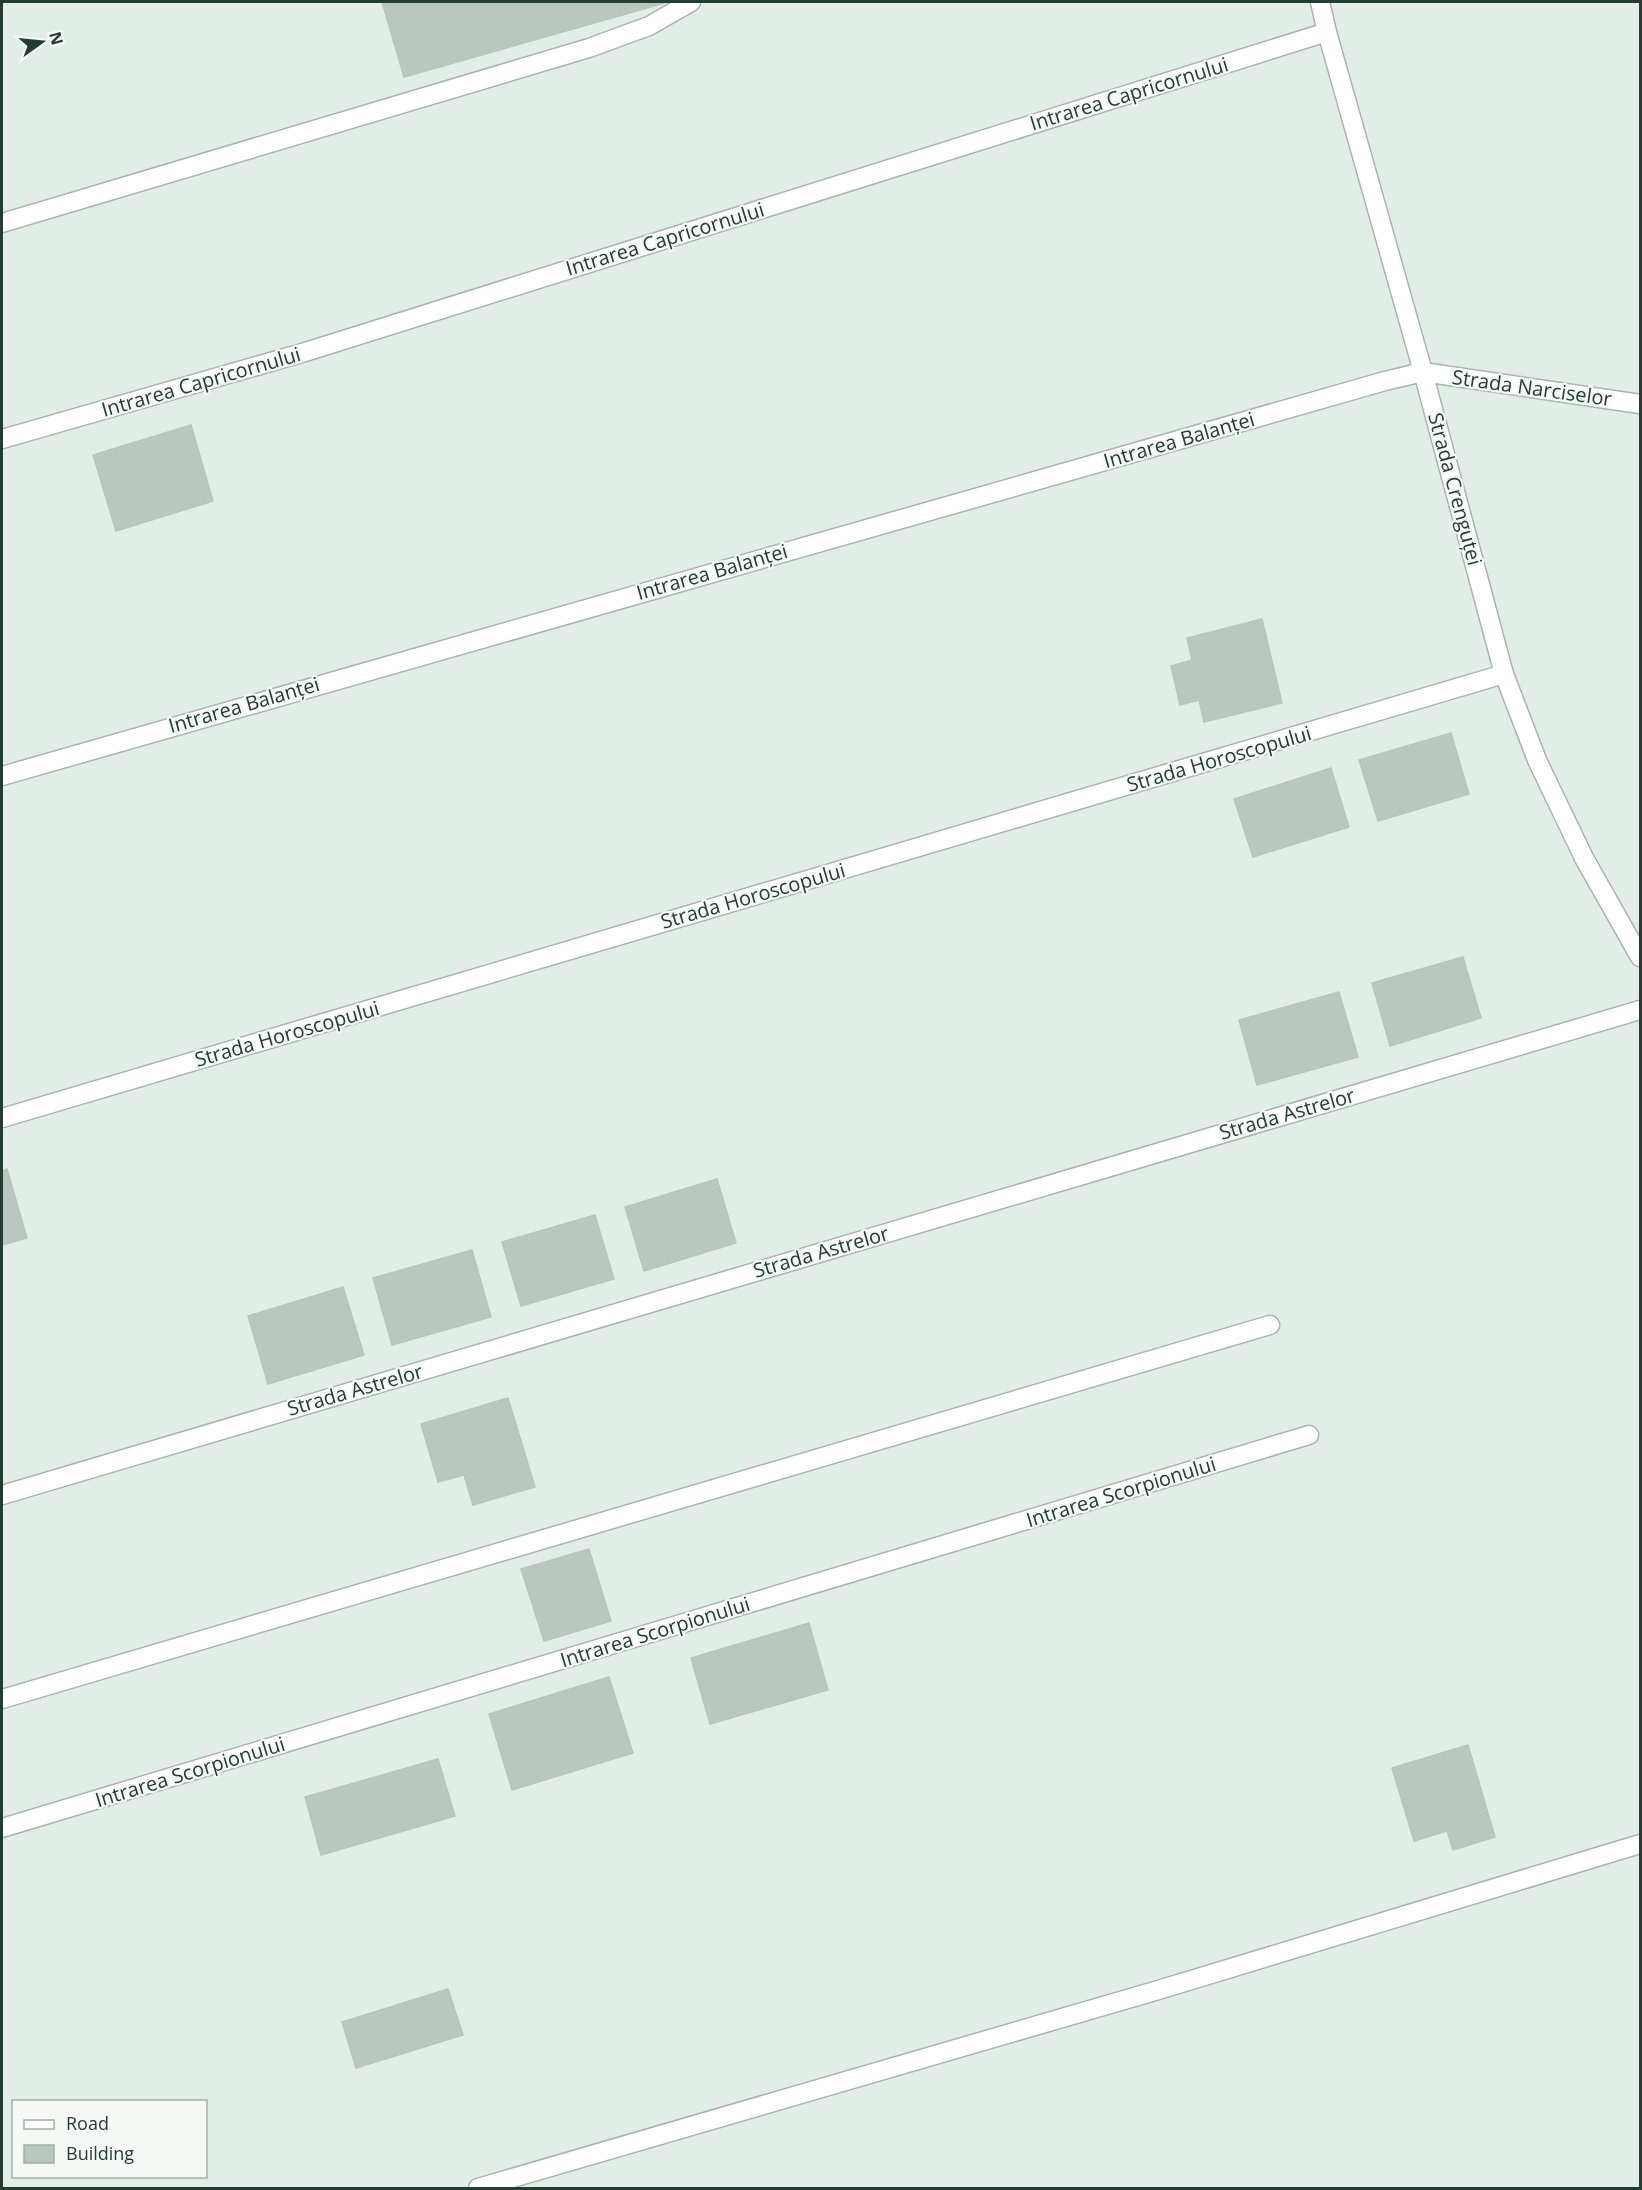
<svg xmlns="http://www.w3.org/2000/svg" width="1642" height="2190" font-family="'Open Sans',sans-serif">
	<rect width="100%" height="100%" fill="#e3ede7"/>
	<g fill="#b9c7c0" stroke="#b6c6be" stroke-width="1.5">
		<path d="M382 2H665V3L404 77Z"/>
		<path d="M191 425 213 501 116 531 93 455Z"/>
		<path d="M1262 619 1282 703 1204 722 1199 700 1180 705 1171 666 1192 660 1187 638Z"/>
		<path d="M1451 733 1469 794 1378 821 1359 760Z"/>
		<path d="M1331 768 1349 827 1253 857 1234 799Z"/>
		<path d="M1463 957 1481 1018 1390 1046 1372 983Z"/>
		<path d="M1339 992 1358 1057 1257 1085 1239 1020Z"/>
		<path d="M7 1169 27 1238 2 1245V1171Z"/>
		<path d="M717 1179 736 1243 644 1271 625 1207Z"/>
		<path d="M595 1215 614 1279 521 1306 502 1242Z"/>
		<path d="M472 1250 491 1317 392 1345 373 1278Z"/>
		<path d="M343 1287 364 1355 268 1384 248 1316Z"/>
		<path d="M508 1398 535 1487 473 1505 464 1475 438 1482 421 1424Z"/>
		<path d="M589 1549 611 1621 544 1641 521 1569Z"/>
		<path d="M809 1623 828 1690 710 1724 691 1658Z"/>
		<path d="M609 1677 633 1753 512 1790 489 1714Z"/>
		<path d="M1468 1745 1495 1837 1453 1850 1447 1831 1414 1841 1392 1768Z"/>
		<path d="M438 1759 455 1816 321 1855 305 1797Z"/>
		<path d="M448 1989 463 2035 356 2068 342 2022Z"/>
	</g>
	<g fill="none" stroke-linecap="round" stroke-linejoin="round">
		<g stroke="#a6b5ae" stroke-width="21">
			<g id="minor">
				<path d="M1320 2 1327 32 1423 372 1504 674 1537 760 1584 858 1640 957"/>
				<path d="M2 223 589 48 649 26 691 2"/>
				<path d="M2 439 302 353 1327 32"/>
				<path d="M2 776 1385 381 1423 372 1640 404"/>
				<path d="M2 1118 1504 674"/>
				<path d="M2 1495 1640 1010"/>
				<path d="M2 1699 1270 1325"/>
				<path d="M2 1828 1309 1435"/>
				<path d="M478 2188 1155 1991 1640 1844"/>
			</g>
		</g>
		<use href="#minor" stroke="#fff" stroke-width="18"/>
	</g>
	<g text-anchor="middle" stroke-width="4.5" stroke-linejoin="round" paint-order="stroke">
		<g font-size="20" fill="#243d34" stroke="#f4f9f6">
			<text transform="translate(1129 94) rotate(-17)" y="7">Intrarea Capricornului</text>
			<text transform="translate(665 239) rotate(-17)" y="7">Intrarea Capricornului</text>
			<text transform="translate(201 382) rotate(-16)" y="7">Intrarea Capricornului</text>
			<text transform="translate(1532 388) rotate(8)" y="7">Strada Narciselor</text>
			<text transform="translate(1179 440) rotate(-16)" y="7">Intrarea Balanței</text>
			<text transform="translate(1455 489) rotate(75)" y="7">Strada Crenguței</text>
			<text transform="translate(712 572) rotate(-16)" y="7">Intrarea Balanței</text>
			<text transform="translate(244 705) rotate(-16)" y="7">Intrarea Balanței</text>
			<text transform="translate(1219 759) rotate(-16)" y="7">Strada Horoscopului</text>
			<text transform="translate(753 896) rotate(-16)" y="7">Strada Horoscopului</text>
			<text transform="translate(287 1034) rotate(-16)" y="7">Strada Horoscopului</text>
			<text transform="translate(1287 1114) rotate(-16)" y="7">Strada Astrelor</text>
			<text transform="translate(821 1252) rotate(-16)" y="7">Strada Astrelor</text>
			<text transform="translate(355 1390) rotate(-16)" y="7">Strada Astrelor</text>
			<text transform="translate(1121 1492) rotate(-17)" y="7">Intrarea Scorpionului</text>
			<text transform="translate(655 1632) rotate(-17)" y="7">Intrarea Scorpionului</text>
			<text transform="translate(190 1772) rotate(-17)" y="7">Intrarea Scorpionului</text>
		</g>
	</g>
	<rect width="1642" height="2190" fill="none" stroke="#243d34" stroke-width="6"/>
	<rect x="12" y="2100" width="195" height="78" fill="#f4f9f6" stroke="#a1aea8" stroke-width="1.5"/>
	<rect x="24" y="2120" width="30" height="9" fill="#ffffff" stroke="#a1aea8" stroke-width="1.5"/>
	<text x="66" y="2130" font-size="18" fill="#243d34">Road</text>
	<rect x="24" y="2145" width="30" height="18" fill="#b9c7c0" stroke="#a1aea8" stroke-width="1.5"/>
	<text x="66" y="2160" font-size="18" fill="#243d34">Building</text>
	<g transform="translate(42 42) rotate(75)" stroke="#f4f9f6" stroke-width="4.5" paint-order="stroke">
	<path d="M0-4.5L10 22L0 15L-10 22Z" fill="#243d34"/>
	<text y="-9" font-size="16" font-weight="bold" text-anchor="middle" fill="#243d34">N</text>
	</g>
</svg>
